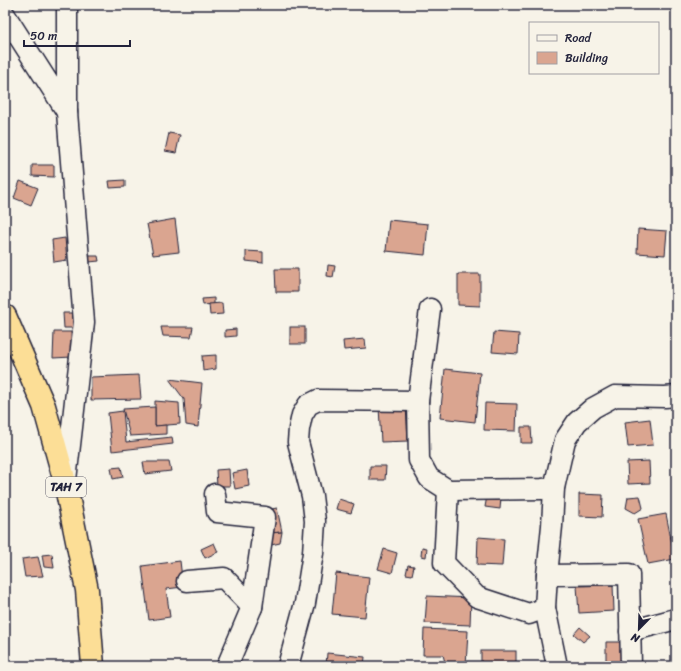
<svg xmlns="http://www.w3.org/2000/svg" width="681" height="671" font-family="Sriracha,sans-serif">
	<rect width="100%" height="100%" fill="#f7f3e8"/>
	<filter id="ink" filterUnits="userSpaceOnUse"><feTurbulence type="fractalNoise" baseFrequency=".025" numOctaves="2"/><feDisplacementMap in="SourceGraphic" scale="8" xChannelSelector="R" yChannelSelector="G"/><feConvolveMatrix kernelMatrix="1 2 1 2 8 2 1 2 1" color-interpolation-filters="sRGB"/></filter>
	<g filter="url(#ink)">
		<g fill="#daa590" stroke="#22223b">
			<path d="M676 110V128H673Z"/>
			<path d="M169 133 180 135 176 153 165 151Z"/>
			<path d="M32 165H54V177L32 176Z"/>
			<path d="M125 180V187L110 188 109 181Z"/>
			<path d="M20 181 38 188 31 205 14 198Z"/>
			<path d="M175 219 179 252 153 255 147 224Z"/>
			<path d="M389 220 428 224 425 255 386 251Z"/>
			<path d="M638 229 667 231 665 255 637 253Z"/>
			<path d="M65 238 67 260 54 262 52 240Z"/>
			<path d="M246 251 263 252V263L246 261Z"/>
			<path d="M89 256H98L99 261 89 262Z"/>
			<path d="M328 265 335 266 333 277 327 276Z"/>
			<path d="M275 269H298V292H276Z"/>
			<path d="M458 274H480V306L458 305Z"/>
			<path d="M214 298V304L203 305 202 299Z"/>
			<path d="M222 303 223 314 210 315 209 304Z"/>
			<path d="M63 313H73L74 328H64Z"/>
			<path d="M161 327H193L191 337 163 336Z"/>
			<rect x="290" y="327" width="15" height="17"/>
			<path d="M236 329V336L225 337V330Z"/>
			<path d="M54 332H71L72 357 53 358Z"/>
			<path d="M494 332 519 334 518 354 492 352Z"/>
			<path d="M365 339 366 348 344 350 343 341Z"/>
			<path d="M216 355V369L203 371 202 356Z"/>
			<path d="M445 369 480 373 475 422 440 418Z"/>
			<path d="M139 375 141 399 91 400V377Z"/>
			<path d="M169 379 202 383 198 427 186 425 184 399Z"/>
			<path d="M155 401 179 403 180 424 155 426Z"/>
			<path d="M485 403 517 404 516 431 484 430Z"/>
			<path d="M406 406 408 441 381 442 379 407Z"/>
			<path d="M155 407V426L166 425V434L130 436 123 409Z"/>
			<path d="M123 411 126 442 172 437 173 444 112 451 108 413Z"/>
			<path d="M650 419 653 445 628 447 625 422Z"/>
			<path d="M521 427H531L532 443H521Z"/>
			<path d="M649 461 650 483 628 484 627 462Z"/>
			<path d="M143 462H169L171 471 145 474Z"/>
			<path d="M370 466H386L385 480H370Z"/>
			<path d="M121 467 123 477 113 479 111 468Z"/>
			<path d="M229 469 230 486H217L216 470Z"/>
			<path d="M247 470 249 486 235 489 232 473Z"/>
			<path d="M579 494 603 495 602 517 579 516Z"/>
			<path d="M487 496 501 498 500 509 485 507Z"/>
			<path d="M640 496 643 508 635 513 626 508 628 497Z"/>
			<path d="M339 499 354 504 351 513 336 509Z"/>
			<path d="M277 508 282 532 270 533 266 510Z"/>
			<path d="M666 514 675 559 648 564 638 519Z"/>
			<path d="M282 532 280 543 271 545 270 533Z"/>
			<path d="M478 537 504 539 502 566 477 565Z"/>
			<path d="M214 543 218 552 205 558 201 549Z"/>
			<path d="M422 547 427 548 426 557 421 556Z"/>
			<path d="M384 549 397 553 392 573 378 569Z"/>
			<path d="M52 554 54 568 44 567 42 555Z"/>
			<path d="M38 557 43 576 25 577 22 559Z"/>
			<path d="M180 561 183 587 166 589 170 617 149 620 142 566Z"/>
			<path d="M408 565 414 566 412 575 406 574Z"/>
			<path d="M336 573 369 577 365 617 332 614Z"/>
			<path d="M613 585 614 611 579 613 577 586Z"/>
			<path d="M427 596 471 598 470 625 425 623Z"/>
			<path d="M580 627 590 636 583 642 574 634Z"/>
			<path d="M424 629 468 631 466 666H446L443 655H423Z"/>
			<path d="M606 642H623L624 663H606Z"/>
			<rect x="481" y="651" width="35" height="15"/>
			<path d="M327 653 365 657 364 666H326Z"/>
		</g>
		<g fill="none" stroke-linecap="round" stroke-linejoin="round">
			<g stroke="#22223b" stroke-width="23">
				<g id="minor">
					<path d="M5 15 67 112"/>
					<path d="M430 309 418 401 419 460 429 478 448 490 542 489 554 488"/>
					<path d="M66 480 84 322 67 112V5"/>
					<path d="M448 490 444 563 477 597 529 614 545 608"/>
					<path d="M215 494 217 512 265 517 252 607"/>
					<path d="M547 575 629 574 631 666"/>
					<path d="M187 581 224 578 252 607 227 666"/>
					<path d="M630 631 676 619"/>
					<path d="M288 666 305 603 313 553 315 521 312 496 298 442 299 429 302 415 308 405 318 400 418 401"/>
					<path d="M557 666 545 608 547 575 552 526 554 488 565 440 577 422 593 408 615 396 665 397 676 396"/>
				</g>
			</g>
			<g stroke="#22223b" stroke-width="25">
				<path id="highway" d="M5 316 44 406 65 482 87 590 93 666"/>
			</g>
			<use href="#minor" stroke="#f7f3e8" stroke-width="20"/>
			<use href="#highway" stroke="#fcde96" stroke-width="22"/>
		</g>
	</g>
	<g text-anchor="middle" stroke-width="4" stroke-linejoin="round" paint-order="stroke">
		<rect fill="#f7f3e8" stroke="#62616f" stroke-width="1" x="46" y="477" width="40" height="20" rx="3"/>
		<g font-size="12" font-weight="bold" fill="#22223b">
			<text x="66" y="491">TAH 7</text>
		</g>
	</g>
	<rect width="681" height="671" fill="none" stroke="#f7f3e8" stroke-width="20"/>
	<rect x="10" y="10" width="661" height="651" fill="none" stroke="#22223b" stroke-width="1.5" filter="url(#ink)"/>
	<rect x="529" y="22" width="130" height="52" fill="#f7f3e8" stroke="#a29fa3"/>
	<rect x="537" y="35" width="20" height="6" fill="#f7f3e8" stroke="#a29fa3"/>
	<text x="565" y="42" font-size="12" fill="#22223b">Road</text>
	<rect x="537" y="52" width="20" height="12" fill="#daa590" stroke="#a29fa3"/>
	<text x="565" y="62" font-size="12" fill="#22223b">Building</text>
	<g transform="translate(639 629) rotate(203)" stroke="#f7f3e8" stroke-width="3" paint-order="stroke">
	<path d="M0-3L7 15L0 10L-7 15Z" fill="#22223b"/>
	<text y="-6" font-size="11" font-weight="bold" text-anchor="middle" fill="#22223b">N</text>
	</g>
	<path d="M24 40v6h106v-6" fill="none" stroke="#22223b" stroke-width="2"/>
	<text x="30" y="40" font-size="12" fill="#22223b" stroke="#f7f3e8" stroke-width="3" paint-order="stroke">50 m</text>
</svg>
